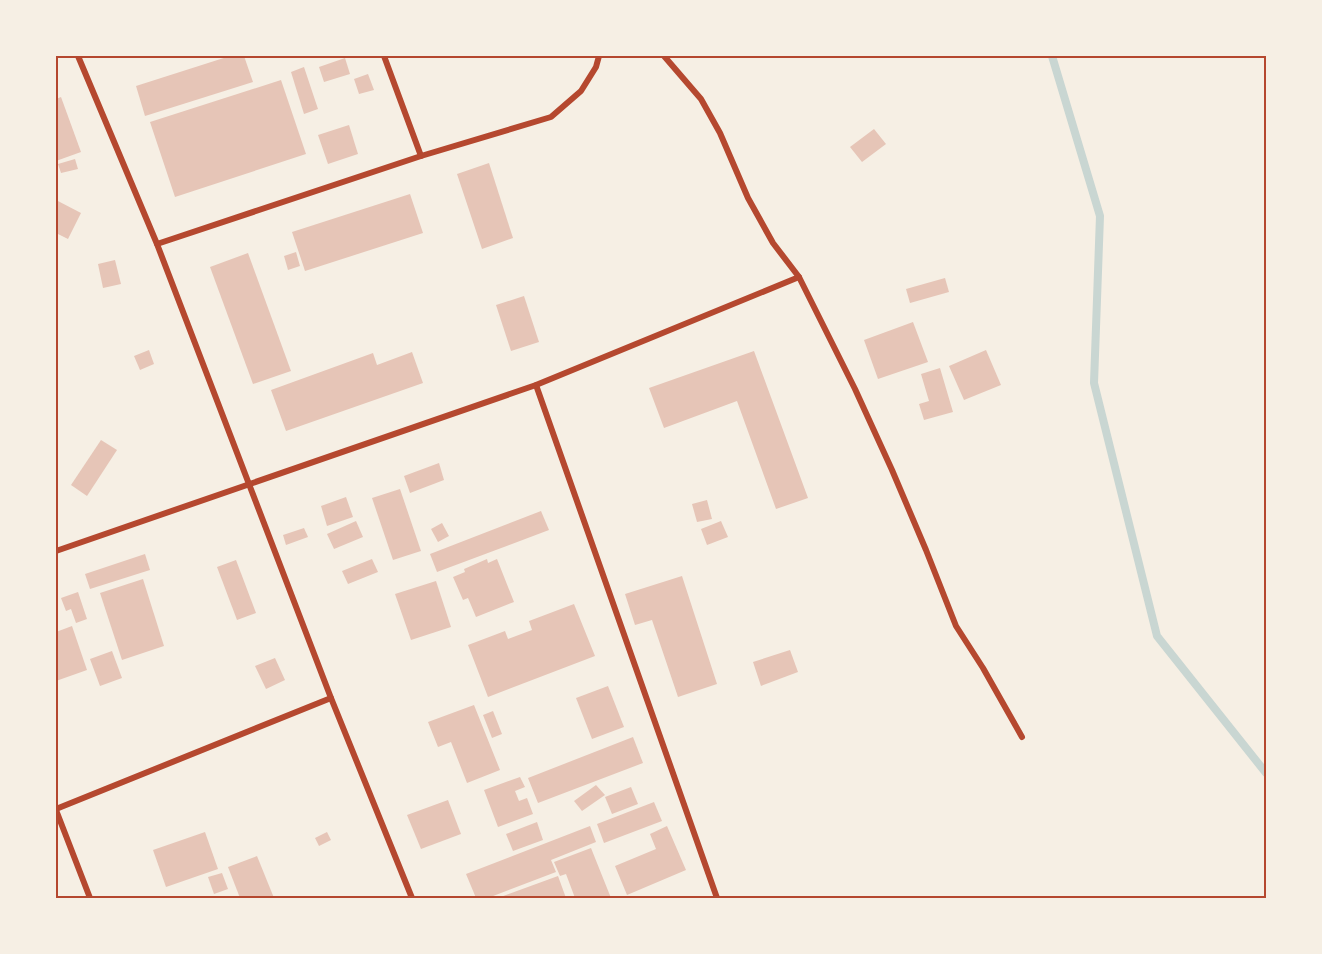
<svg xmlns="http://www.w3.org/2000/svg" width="1322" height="954" font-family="Barlow,sans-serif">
	<rect width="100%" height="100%" fill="#f6efe4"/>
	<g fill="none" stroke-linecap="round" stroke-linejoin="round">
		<path stroke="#c9d6d2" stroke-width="8" d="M1052 56 1100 216 1094 383 1157 636 1266 773"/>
	</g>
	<g fill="#e6c5b7">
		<path d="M230 56H244L253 82 145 116 136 86Z"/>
		<path d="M345 58 350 74 324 82 319 67Z"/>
		<path d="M304 67 318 109 304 114 291 72Z"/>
		<path d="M368 74 374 90 359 94 354 79Z"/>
		<path d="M281 80 306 154 175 197 150 122Z"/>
		<path d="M61 97 81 152 56 161V99Z"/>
		<path d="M349 125 358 154 328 164 318 135Z"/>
		<path d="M874 129 886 144 862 162 850 147Z"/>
		<path d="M75 159 78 169 61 173 58 164Z"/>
		<path d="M489 163 513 238 482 249 457 174Z"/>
		<path d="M410 194 423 233 305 271 292 232Z"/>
		<path d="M56 200 81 213 68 239 56 233Z"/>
		<path d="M296 252 300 266 288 270 284 256Z"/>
		<path d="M248 253 291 371 253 384 210 267Z"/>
		<path d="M115 260 121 284 103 288 98 264Z"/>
		<path d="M945 278 949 292 910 303 906 289Z"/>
		<path d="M524 296 539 342 511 351 496 305Z"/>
		<path d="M913 322 928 362 878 379 864 340Z"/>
		<path d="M149 350 154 364 140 370 134 356Z"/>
		<path d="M986 350 1001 385 964 400 949 366Z"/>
		<path d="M754 351 808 498 776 509 737 401 664 428 649 388Z"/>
		<path d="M412 352 423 383 286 431 271 390 373 353 377 365Z"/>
		<path d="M940 368 953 412 924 420 919 404 929 401 921 374Z"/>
		<path d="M101 440 117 450 87 496 71 485Z"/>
		<path d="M439 463 444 480 410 493 404 476Z"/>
		<path d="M400 489 421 551 393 560 372 498Z"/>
		<path d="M346 497 353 517 327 526 321 506Z"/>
		<path d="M707 500 712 519 697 522 692 504Z"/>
		<path d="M541 511 549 530 437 572 430 554Z"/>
		<path d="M356 521 363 537 334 549 327 534Z"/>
		<path d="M721 521 728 537 707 545 701 529Z"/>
		<path d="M442 523 449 536 438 542 431 529Z"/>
		<path d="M304 528 308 537 286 545 283 535Z"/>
		<path d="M145 554 150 570 90 589 85 574Z"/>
		<path d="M372 559 378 572 348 584 342 571Z"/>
		<path d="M487 559 488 563 497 559 514 602 476 617 468 598 463 600 453 577 465 572 464 569Z"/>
		<path d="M236 560 256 613 237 620 217 567Z"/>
		<path d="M682 576 717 684 678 697 652 620 635 625 625 594Z"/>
		<path d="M143 579 164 646 122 660 100 593Z"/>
		<path d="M436 581 451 627 411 640 395 594Z"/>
		<path d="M78 592 87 619 76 623 71 609 66 611 61 598Z"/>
		<path d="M574 604 595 656 488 697 468 645 505 631 508 639 532 630 529 621Z"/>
		<path d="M72 626 87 670 56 681V632Z"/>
		<path d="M790 650 798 672 761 686 753 662Z"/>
		<path d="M112 651 122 678 100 686 90 659Z"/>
		<path d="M275 658 285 680 266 689 255 666Z"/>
		<path d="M608 686 624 727 592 739 576 698Z"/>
		<path d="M474 705 500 770 467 783 451 742 438 747 428 722Z"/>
		<path d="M493 711 502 734 492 738 483 715Z"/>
		<path d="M633 737 643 763 538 803 528 778Z"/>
		<path d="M520 777 525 787 515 791 519 801 527 798 533 814 498 827 484 790Z"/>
		<path d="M596 785 605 795 582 811 574 801Z"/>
		<path d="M631 787 638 804 612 814 605 797Z"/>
		<path d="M448 800 461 834 421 849 407 815Z"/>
		<path d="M654 802 662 821 604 843 597 824Z"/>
		<path d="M537 822 543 840 513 851 506 834Z"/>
		<path d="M590 826 596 842 551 860 556 872 488 898H476L466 874Z"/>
		<path d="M667 826 686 870 627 895 615 866 656 849 650 834Z"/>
		<path d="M205 832 218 869 166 887 153 850Z"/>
		<path d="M327 832 331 840 319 846 315 838Z"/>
		<path d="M591 848 611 898H575L566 874 560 876 554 862Z"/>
		<path d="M257 856 274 898H240L228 867Z"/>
		<path d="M222 873 228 889 214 894 208 877Z"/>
		<path d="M558 876 566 898H498Z"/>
	</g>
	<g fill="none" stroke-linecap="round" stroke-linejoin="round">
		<g stroke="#b5482f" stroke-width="6">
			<path d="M78 56 157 244 331 698 412 898"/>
			<path d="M384 56 421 156"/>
			<path d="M664 56 701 99 720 133 748 198 773 243 799 277 855 389 892 470 926 550 956 626 983 668 1022 737"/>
			<path d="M157 244 421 156 551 117 581 91 596 67 599 56"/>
			<path d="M536 385 717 898"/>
			<path d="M56 551 536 385 799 277"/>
			<path d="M56 809 331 698"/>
			<path d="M56 810 90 898"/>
		</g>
	</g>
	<rect width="1322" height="954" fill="none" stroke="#f6efe4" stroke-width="114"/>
	<rect x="57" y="57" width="1208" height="840" fill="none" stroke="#b5482f" stroke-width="2"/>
</svg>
